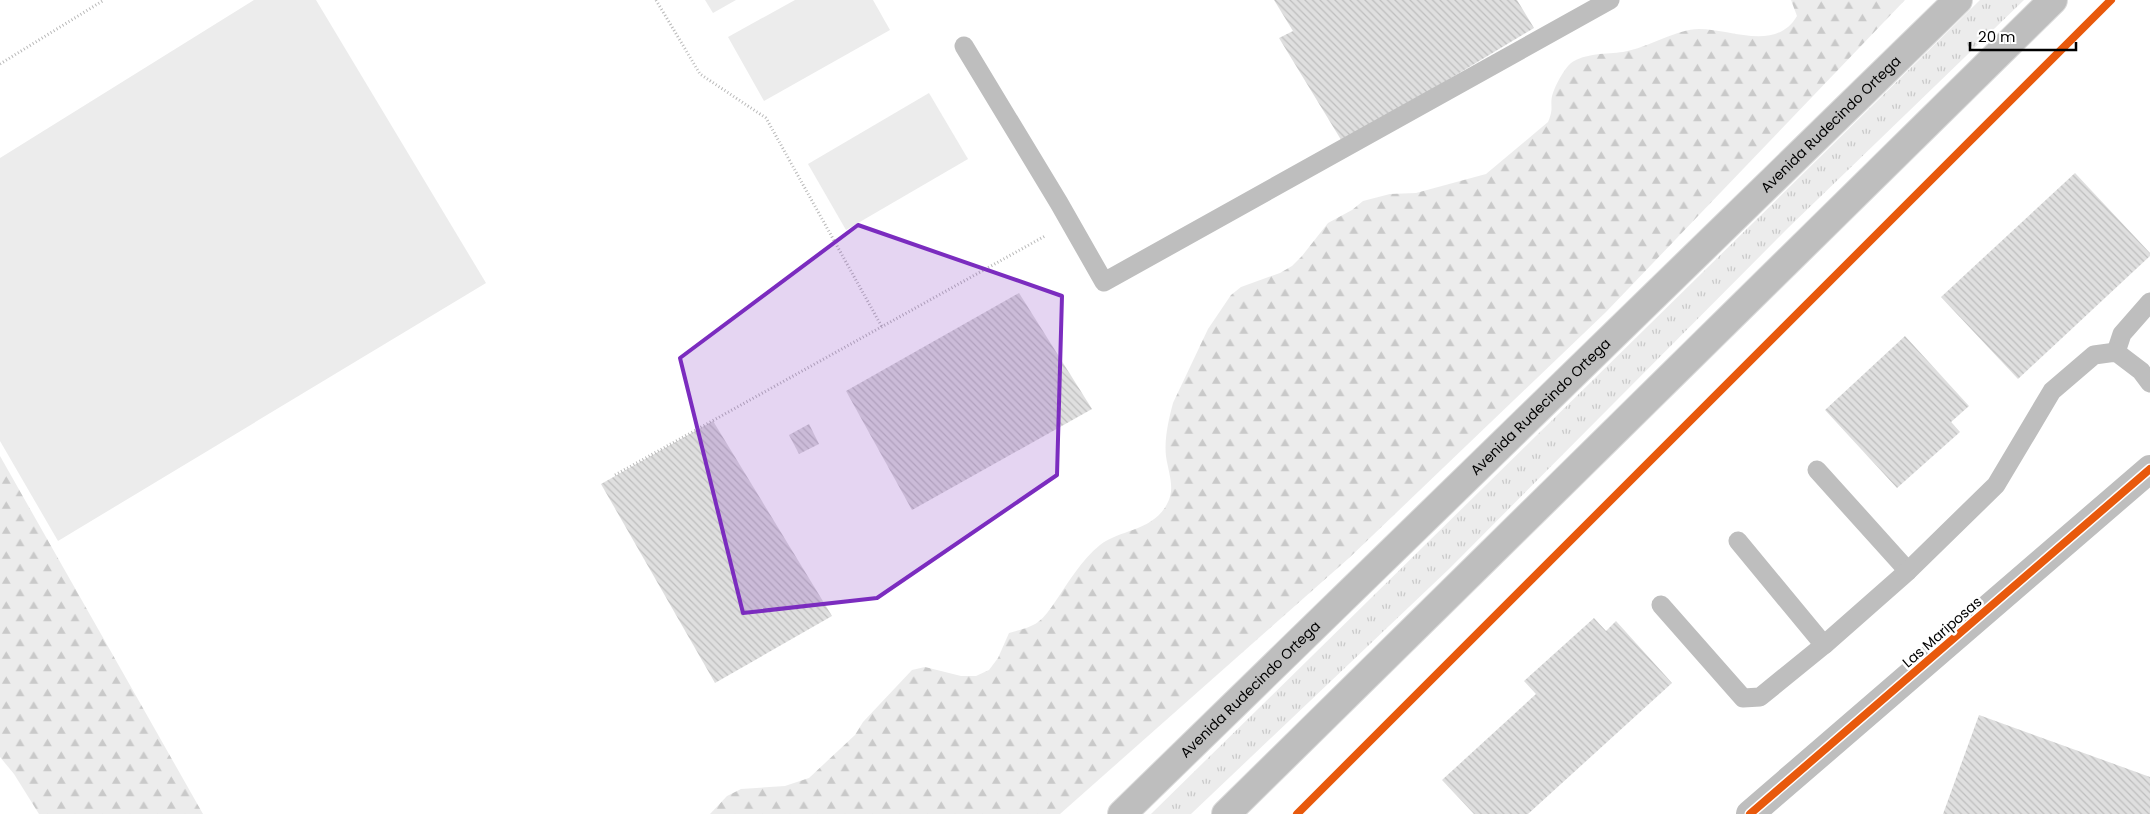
<svg xmlns="http://www.w3.org/2000/svg" width="2150" height="814" font-family="Poppins,sans-serif">
	<defs>
		<pattern id="grass-tufts" width="24" height="20" patternUnits="userSpaceOnUse" patternTransform="scale(1.25)"><rect width="24" height="20" fill="#ececec"/><path d="M3 7l-1-3M5 7V3M7 7l1-3M15 17l-1-3M17 17v-4M19 17l1-3" fill="none" stroke="#c9c9c9"/></pattern>
		<pattern id="forest-firs" width="22" height="20" patternUnits="userSpaceOnUse" patternTransform="scale(1.25)"><rect width="22" height="20" fill="#ececec"/><path d="M5 1l3.5 6h-7zM16 11l3.5 6h-7z" fill="#c9c9c9"/></pattern>
		<pattern id="building-back-hatch" width="6" height="6" patternUnits="userSpaceOnUse" patternTransform="scale(1.25)"><rect width="6" height="6" fill="#dfdfdf"/><path d="M-1 5l2 2M0 0l6 6M5-1l2 2" fill="none" stroke="#bebebe"/></pattern>
	</defs>
	<rect width="100%" height="100%" fill="#fff"/>
	<path fill="url(#grass-tufts)" d="M1980 0H2024L1789 227 1449 569 1191 814H1151Z"/>
	<g fill="url(#forest-firs)">
		<path d="M1791 0H1905L1606 312 1349 558 1060 814H710L727 796 741 789 785 786 809 778 855 735 863 722 912 670 925 667 961 676H976L989 670 998 658 1009 633C1019 630 1030 628 1038 622 1045 617 1050 609 1055 602 1068 583 1082 559 1100 545 1121 529 1153 531 1167 504 1176 488 1168 472 1166 456 1164 439 1169 418 1173 403L1208 329 1231 295 1241 287 1280 273 1292 266 1302 256 1328 223 1352 210 1363 201 1390 194 1416 193 1486 174 1548 122C1554 108 1550 107 1552 96 1555 86 1563 70 1571 63 1585 53 1607 54 1623 52 1647 48 1677 29 1699 29 1731 29 1776 52 1797 16Z"/>
		<path d="M0 456 203 814H39L14 774 0 757Z"/>
	</g>
	<g fill="#ececec">
		<path d="M254 0H316L486 283 58 541 0 441V158Z"/>
		<path d="M705 0H736L713 13Z"/>
		<path d="M795 0H873L890 30 764 101 728 37Z"/>
		<path d="M929 93 968 159 846 230 808 164Z"/>
	</g>
	<g fill="url(#building-back-hatch)">
		<path d="M1274 0H1517L1534 28 1343 143 1279 38 1293 31Z"/>
		<path d="M2075 173 2150 253V256L2018 379 1941 297Z"/>
		<path d="M1019 293 1092 409 912 510 846 391Z"/>
		<path d="M1905 336 1969 406 1951 422 1960 432 1897 488 1825 410Z"/>
		<path d="M713 421 832 616 715 683 601 484Z"/>
		<path d="M809 424 819 444 799 454 789 435Z"/>
		<path d="M1594 618 1606 631 1616 621 1672 683 1528 814H1474L1442 780 1536 694 1524 681Z"/>
		<path d="M1979 715 2150 777V814H1943Z"/>
	</g>
	<g fill="none" stroke-linecap="round" stroke-linejoin="round">
		<g stroke="#dbdbdb" stroke-width="30">
			<g id="primary">
				<path id="s1" d="M1122 814 1958 0"/>
				<path d="M1226 814 2053 0"/>
			</g>
		</g>
		<g stroke="#b9b9b9" stroke-width="3" stroke-dasharray="1 2.5" stroke-linecap="butt">
			<path d="M656 0 700 74 766 118 882 327"/>
			<path d="M0 64 104 0"/>
			<path d="M615 475 1045 236"/>
		</g>
		<g stroke="#bebebe" stroke-width="19">
			<path d="M964 46 1059 203 1104 282 1610 0"/>
			<path d="M2116 352 2122 334 2150 302"/>
			<path d="M1817 470 1908 571"/>
			<path d="M1738 541 1824 645"/>
			<path d="M1661 605 1743 698 1760 697 1824 645 1908 571 1996 485 2052 391 2094 355 2116 352 2141 371 2150 383"/>
		</g>
		<path stroke="#bebebe" stroke-width="28" d="M1750 814 2150 469"/>
		<use href="#primary" stroke="#bebebe" stroke-width="28"/>
		<g stroke="#fff" stroke-width="11">
			<g id="cycleway">
				<path d="M1297 814 2111 0"/>
				<path d="M1750 814 2150 469"/>
			</g>
		</g>
		<use href="#cycleway" stroke="#e8590c" stroke-width="8"/>
	</g>
	<path fill="#7b2cbf" fill-opacity="0.2" stroke="#7b2cbf" stroke-width="4" stroke-linejoin="round" d="M858 225 1062 296 1057 475 877 598 743 613 680 358Z"/>
	<g text-anchor="middle" stroke-width="5" stroke-linejoin="round" paint-order="stroke">
		<g font-size="14" fill="#000" stroke="#fff">
			<text dy="5" stroke="none"><textPath href="#s1" startOffset="989">Avenida Rudecindo Ortega</textPath></text>
			<text dy="5" stroke="none"><textPath href="#s1" startOffset="584">Avenida Rudecindo Ortega</textPath></text>
			<text transform="translate(1942 632) rotate(-41)" y="5">Las Mariposas</text>
			<text dy="5" stroke="none"><textPath href="#s1" startOffset="179">Avenida Rudecindo Ortega</textPath></text>
		</g>
	</g>
	<path d="M1970 42v8h106v-8" fill="none" stroke="#000000" stroke-width="2.5"/>
	<text x="1978" y="42" font-size="15" fill="#000000" stroke="#ffffff" stroke-width="4" paint-order="stroke">20 m</text>
</svg>
